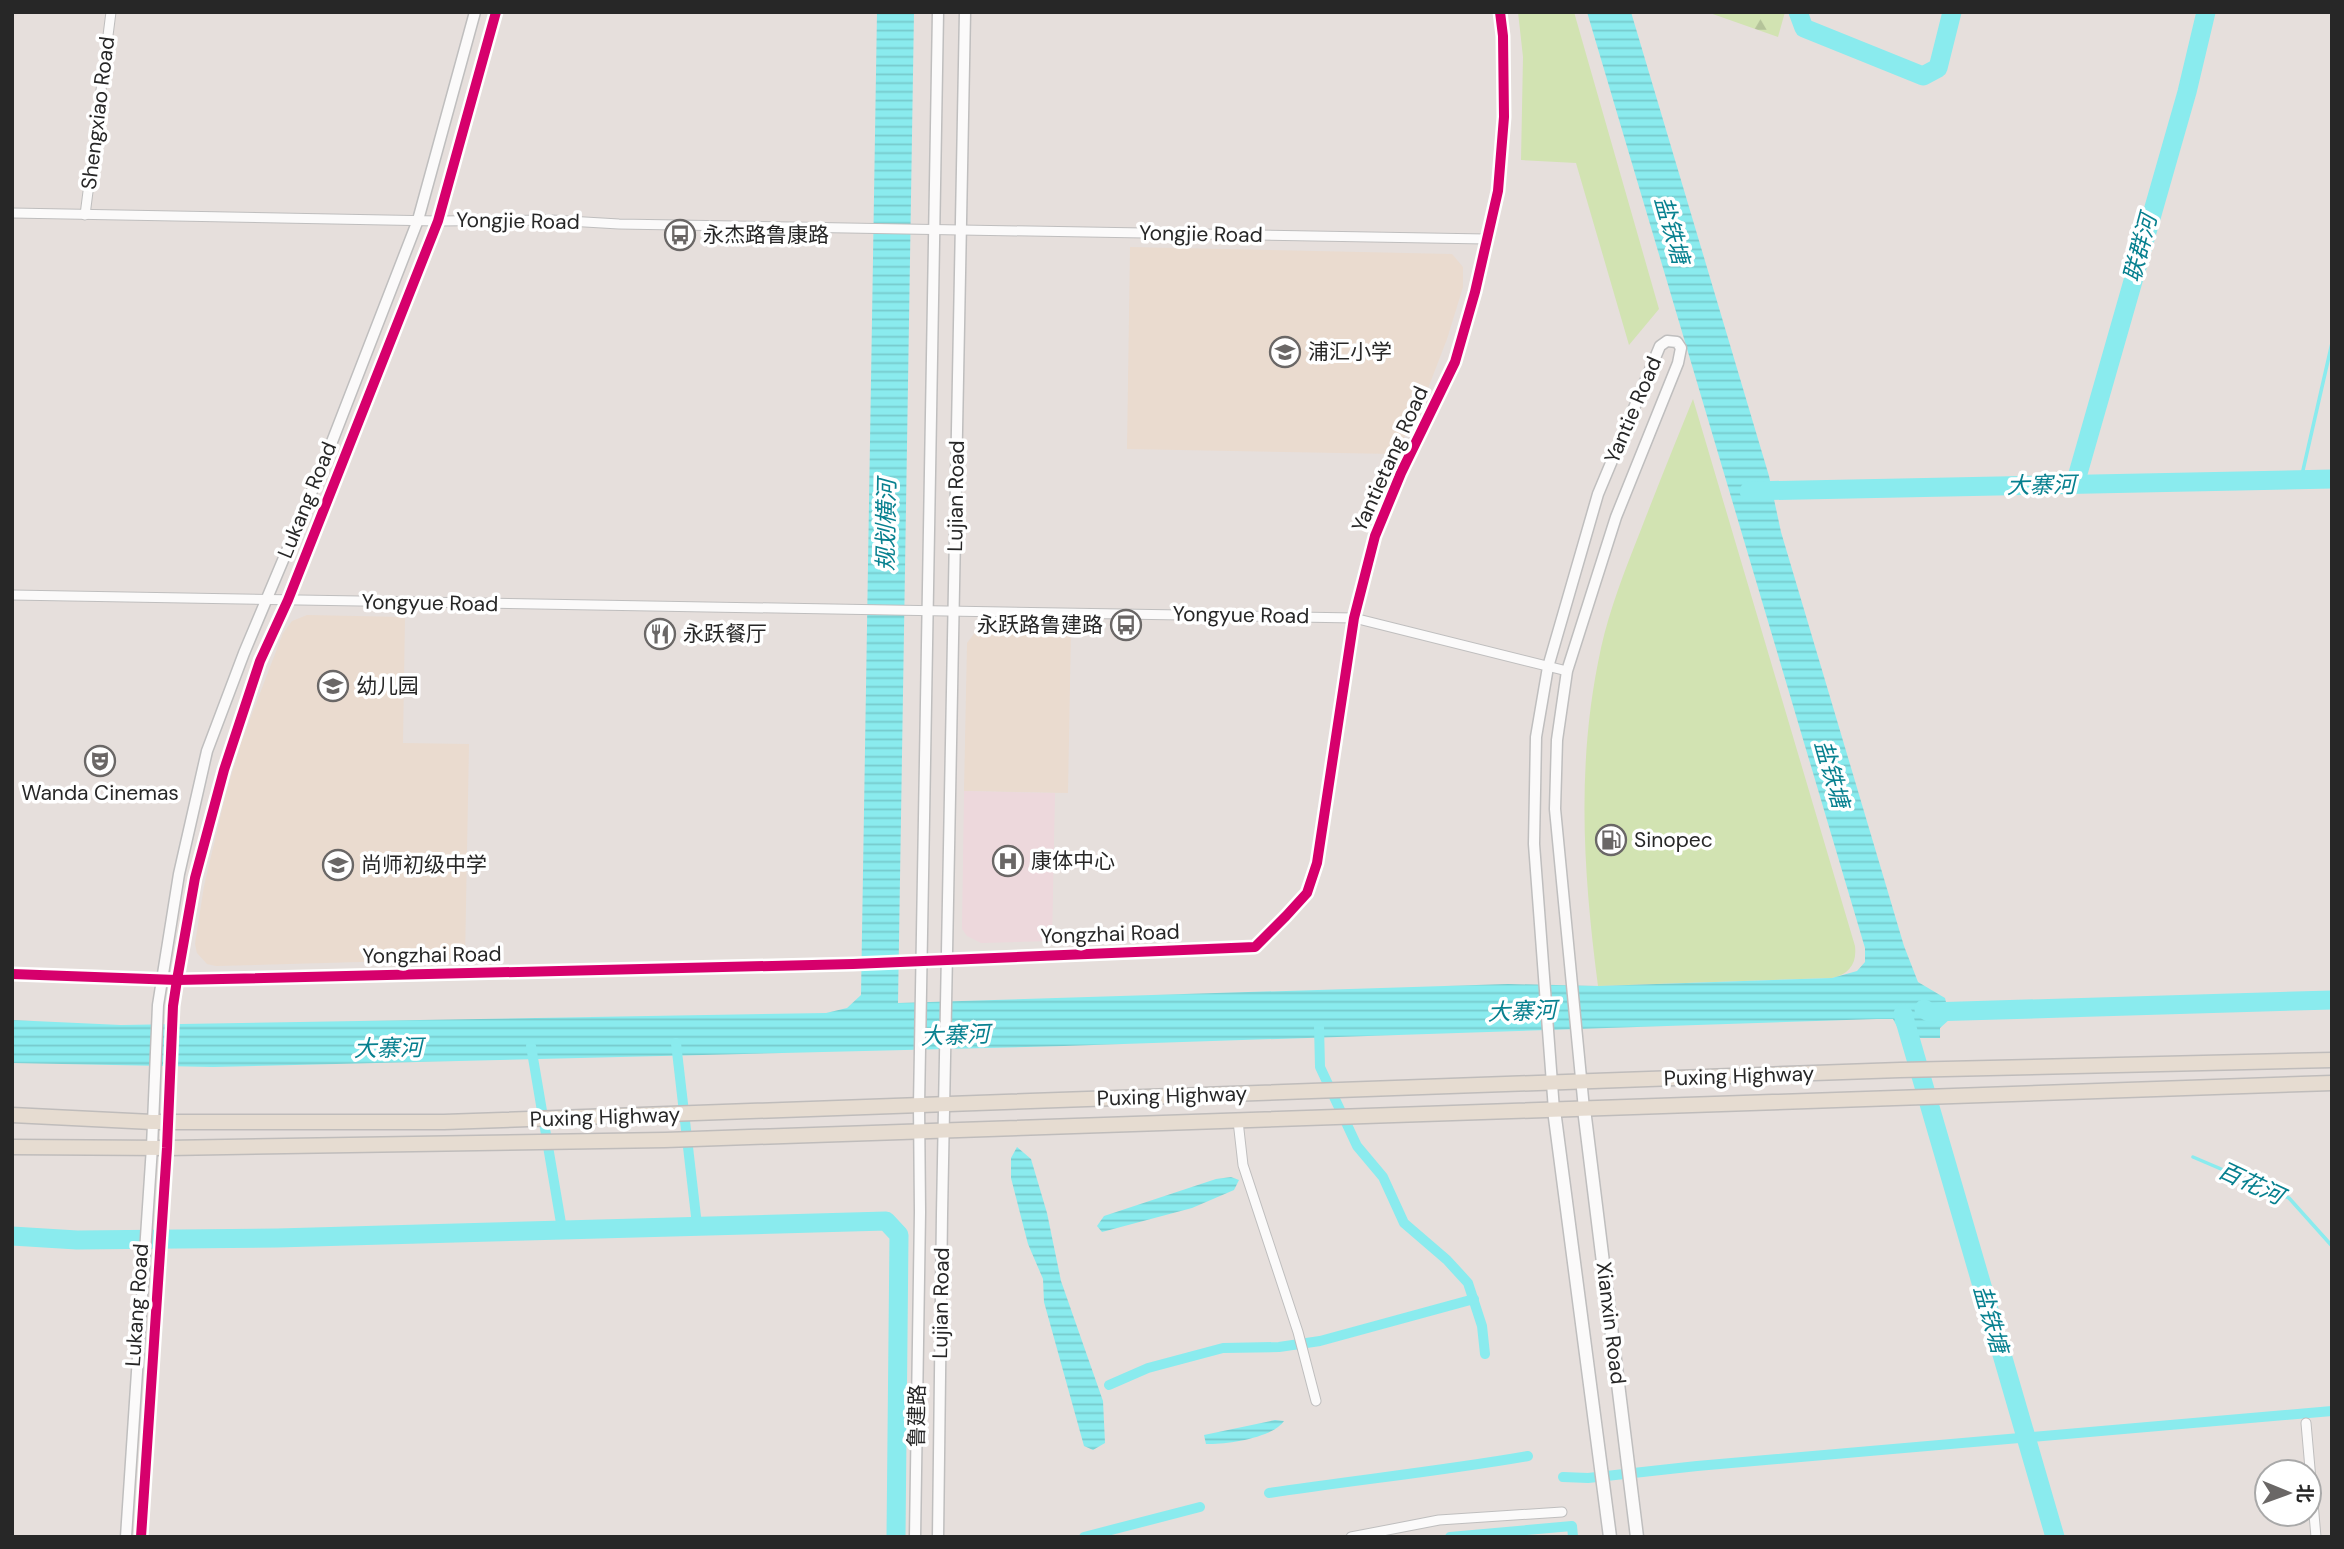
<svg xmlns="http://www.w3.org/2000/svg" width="2344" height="1549" font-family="'DM Sans','Noto Sans SC',sans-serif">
	<defs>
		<pattern id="forest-firs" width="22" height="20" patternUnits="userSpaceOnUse" patternTransform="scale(1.75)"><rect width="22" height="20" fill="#d2e3b2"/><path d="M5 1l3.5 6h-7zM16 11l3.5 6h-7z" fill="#b4c399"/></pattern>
		<pattern id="water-rules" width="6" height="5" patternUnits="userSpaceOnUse" patternTransform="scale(1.75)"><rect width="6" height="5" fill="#8aebee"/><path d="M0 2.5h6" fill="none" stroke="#77cacc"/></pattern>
	</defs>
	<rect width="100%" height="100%" fill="#e6dfdc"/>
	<g fill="#eadbcf">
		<path d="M1130 247 1452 254 1463 267V287L1447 339 1427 391 1396 454 1127 449Z"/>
		<path d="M307 615 405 617 403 743 469 744 465 959 216 966 207 964 197 953 195 944 204 886 226 793 242 740 283 633 292 621Z"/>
		<path d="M985 627 1071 629 1068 793 964 791 967 643 976 631Z"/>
	</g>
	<path fill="#edd8dc" d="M964 791 1055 793 1052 941 981 943 967 936 962 929Z"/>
	<g fill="#d2e3b2">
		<path d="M1518 12H1574L1659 309 1629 345 1576 163 1521 160 1523 57Z"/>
		<path d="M1693 399 1855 946C1857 964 1849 974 1832 978L1598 986C1583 871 1576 762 1601 648 1610 608 1625 570 1640 532 1657 488 1675 443 1693 399Z"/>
	</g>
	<path fill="url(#forest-firs)" d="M1707 12H1785L1778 37Z"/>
	<g fill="url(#water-rules)">
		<path d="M877 12H914L898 1003 1508 984 1599 986 1832 978 1857 971 1865 962V948L1587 12H1631L1769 476 1781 532 1904 946 1918 982 1945 998 1950 1019 1940 1028V1038H1903L1893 1019H1877L1064 1046 213 1067 12 1063V1020L121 1025 826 1013 847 1008 861 995Z"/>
		<path d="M1017 1147 1031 1159 1047 1213 1061 1281 1103 1401 1105 1443 1093 1450 1084 1446 1044 1302 1043 1279 1028 1244 1011 1178V1158Z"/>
		<path d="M1231 1177 1239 1180 1234 1190 1192 1208 1102 1232 1097 1226 1104 1216 1216 1179Z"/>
		<path d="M1275 1420 1284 1421C1273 1438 1225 1445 1206 1444L1204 1435Z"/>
	</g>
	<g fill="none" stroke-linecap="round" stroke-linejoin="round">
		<g stroke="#8aebee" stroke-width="3.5">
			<path d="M2301 479 2332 343"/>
			<path d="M2193 1157 2289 1198 2332 1246"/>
		</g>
		<g stroke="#8aebee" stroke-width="10">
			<path d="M1319 1026 1320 1067 1357 1146 1383 1177 1404 1223 1447 1260 1468 1283 1482 1326 1485 1354"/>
			<path d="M676 1043 697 1225"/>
			<path d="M531 1046 562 1229"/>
			<path d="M1109 1385 1148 1368 1223 1348 1279 1347 1320 1341 1474 1299"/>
			<path d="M1563 1477 1588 1478 1697 1466 2332 1411"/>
			<path d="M1269 1493C1355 1480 1442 1471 1528 1456"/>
			<path d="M1084 1537 1200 1507"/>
			<path d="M1450 1537 1572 1526 1573 1537"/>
		</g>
		<g stroke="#8aebee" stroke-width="19">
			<path d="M1798 12 1804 28 1923 76 1938 68 1952 12"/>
			<path d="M2075 484 2187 92 2206 12"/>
			<path d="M1749 491 2332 479"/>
			<path d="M1924 1009 1929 1012 2332 1000"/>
			<path d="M1903 1014 2055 1537"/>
			<path d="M12 1236 77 1240 277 1238 886 1221 899 1235 896 1537"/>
		</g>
		<g stroke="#bfbebe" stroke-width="11">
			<g id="minor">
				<path d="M12 213 438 221 551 220 619 224 1486 239"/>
				<path d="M85 215 111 12"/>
				<path d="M12 595 1354 618 1567 671"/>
				<path d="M12 974 177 980 853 964 1255 947 1286 916 1307 893 1317 863 1354 618 1375 536 1401 473 1455 362 1475 292 1498 191 1504 117 1503 36 1500 12"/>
				<path d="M1238 1121 1243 1165 1298 1332 1316 1401"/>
				<path d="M2306 1423 2316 1537"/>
				<path d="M1351 1537 1439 1520 1562 1512"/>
			</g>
		</g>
		<g stroke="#bfbebe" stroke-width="13">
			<g id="tertiary">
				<path d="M1554 1110 1534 844 1536 737 1548 667 1598 494 1660 346 1667 341 1677 342 1681 348 1678 363 1616 517 1567 671 1557 740 1555 809 1584 1109"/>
				<path d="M126 1537 152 1147 158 1005 179 874 207 751 244 653 323 465 418 220 475 12"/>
				<path d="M141 1537 167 1148 173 1006 177 980 195 878 224 770 260 661 288 600 438 221 496 12"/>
				<path d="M915 1537 920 1212 919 1106 938 12"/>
				<path d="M938 1537 942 1214 965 12"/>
			</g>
		</g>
		<g stroke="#bfbebe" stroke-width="15">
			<g id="secondary">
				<path d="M1584 1109 1637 1537"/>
				<path d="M1554 1110 1610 1537"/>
			</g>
		</g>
		<g stroke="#bfbcbb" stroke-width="17">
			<g id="primary">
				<path d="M12 1115 152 1122H444L1900 1070 2332 1060"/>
				<path d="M12 1147 167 1148 665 1140 2332 1083"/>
			</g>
		</g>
		<use href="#minor" stroke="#fbfafa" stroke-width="9"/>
		<use href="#tertiary" stroke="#fbfafa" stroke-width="10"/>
		<use href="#secondary" stroke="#fbfafa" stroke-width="12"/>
		<use href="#primary" stroke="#e6dcd1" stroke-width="14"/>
		<g stroke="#fff" stroke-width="15">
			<g id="cycleway">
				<path d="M12 974 177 980 853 964 1255 947 1286 916 1307 893 1317 863 1354 618 1375 536 1401 473 1455 362 1475 292 1498 191 1504 117 1503 36 1500 12"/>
				<path d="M141 1537 167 1148 173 1006 177 980 195 878 224 770 260 661 288 600 438 221 496 12"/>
			</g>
		</g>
		<use href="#cycleway" stroke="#d6006c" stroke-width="10"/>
	</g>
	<defs>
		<g id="bus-ring" transform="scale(1.575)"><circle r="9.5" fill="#fff" stroke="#6a6766" stroke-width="1.5"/><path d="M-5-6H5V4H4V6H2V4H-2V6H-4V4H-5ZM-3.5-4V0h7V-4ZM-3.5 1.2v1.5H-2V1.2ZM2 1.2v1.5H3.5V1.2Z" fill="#6a6766"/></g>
		<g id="school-ring" transform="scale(1.575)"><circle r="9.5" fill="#fff" stroke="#6a6766" stroke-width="1.5"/><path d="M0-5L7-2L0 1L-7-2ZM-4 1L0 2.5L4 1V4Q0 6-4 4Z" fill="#6a6766"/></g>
		<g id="restaurant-ring" transform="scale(1.575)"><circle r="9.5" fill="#fff" stroke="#6a6766" stroke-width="1.5"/><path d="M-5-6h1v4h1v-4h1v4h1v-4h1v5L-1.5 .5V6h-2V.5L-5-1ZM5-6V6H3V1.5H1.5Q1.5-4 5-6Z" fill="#6a6766"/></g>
		<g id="theatre-ring" transform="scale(1.575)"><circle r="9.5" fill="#fff" stroke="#6a6766" stroke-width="1.5"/><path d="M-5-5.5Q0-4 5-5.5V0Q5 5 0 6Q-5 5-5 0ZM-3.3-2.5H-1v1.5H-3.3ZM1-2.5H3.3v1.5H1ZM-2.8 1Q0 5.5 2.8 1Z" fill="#6a6766"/></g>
		<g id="fuel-ring" transform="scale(1.575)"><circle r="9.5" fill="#fff" stroke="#6a6766" stroke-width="1.5"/><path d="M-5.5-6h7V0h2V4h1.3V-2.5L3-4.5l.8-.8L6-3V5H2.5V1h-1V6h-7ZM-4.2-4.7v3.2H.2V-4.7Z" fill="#6a6766"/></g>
		<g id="hospital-ring" transform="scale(1.575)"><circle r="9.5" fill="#fff" stroke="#6a6766" stroke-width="1.5"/><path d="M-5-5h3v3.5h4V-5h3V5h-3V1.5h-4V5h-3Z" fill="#6a6766"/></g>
	</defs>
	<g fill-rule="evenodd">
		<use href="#bus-ring" x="680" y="235"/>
		<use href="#school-ring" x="1285" y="352"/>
		<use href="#bus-ring" x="1126" y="625"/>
		<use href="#restaurant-ring" x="660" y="634"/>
		<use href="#school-ring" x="333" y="686"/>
		<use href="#theatre-ring" x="100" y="761"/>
		<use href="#fuel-ring" x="1611" y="840"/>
		<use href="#hospital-ring" x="1008" y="861"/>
		<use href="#school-ring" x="338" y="865"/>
	</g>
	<g text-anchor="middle" stroke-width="7" stroke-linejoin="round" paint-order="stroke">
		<g font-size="21" fill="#272727" stroke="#fff">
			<text transform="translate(98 113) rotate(-83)" y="7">Shengxiao Road</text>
			<text transform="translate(518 221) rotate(1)" y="7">Yongjie Road</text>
			<text transform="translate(1201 234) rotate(1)" y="7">Yongjie Road</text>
			<text transform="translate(1633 410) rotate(-67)" y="7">Yantie Road</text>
			<text transform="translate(1390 459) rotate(-66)" y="7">Yantietang Road</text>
			<text transform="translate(956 496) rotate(-89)" y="7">Lujian Road</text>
			<text transform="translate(307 500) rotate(-68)" y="7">Lukang Road</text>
			<text transform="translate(430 603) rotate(1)" y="7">Yongyue Road</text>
			<text transform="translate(1241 615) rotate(1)" y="7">Yongyue Road</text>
			<text transform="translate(1110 934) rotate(-2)" y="7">Yongzhai Road</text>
			<text transform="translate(432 955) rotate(-1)" y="7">Yongzhai Road</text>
			<text transform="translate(1739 1076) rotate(-2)" y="7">Puxing Highway</text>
			<text transform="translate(1172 1096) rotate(-2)" y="7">Puxing Highway</text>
			<text transform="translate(605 1117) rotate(-2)" y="7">Puxing Highway</text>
			<text transform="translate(941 1303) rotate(-89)" y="7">Lujian Road</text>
			<text transform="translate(137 1305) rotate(-86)" y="7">Lukang Road</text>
			<text transform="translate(1611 1323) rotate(83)" y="7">Xianxin Road</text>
			<text transform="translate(917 1416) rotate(-89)" y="7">鲁建路</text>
		</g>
		<g font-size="21" fill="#272727" stroke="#fff" text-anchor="start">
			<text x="703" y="242">永杰路鲁康路</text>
			<text x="1308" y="359">浦汇小学</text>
			<text x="1103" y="632" text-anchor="end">永跃路鲁建路</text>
			<text x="683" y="641">永跃餐厅</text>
			<text x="356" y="693">幼儿园</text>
			<text x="100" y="800" text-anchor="middle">Wanda Cinemas</text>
			<text x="1634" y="847">Sinopec</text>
			<text x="1031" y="868">康体中心</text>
			<text x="361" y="872">尚师初级中学</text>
		</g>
		<g font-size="23" font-style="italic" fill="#07808f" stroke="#fff">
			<text transform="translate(1672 230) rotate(74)" y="8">盐铁塘</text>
			<text transform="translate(2140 248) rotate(-75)" y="8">联群河</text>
			<text transform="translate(2041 485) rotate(-1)" y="8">大寨河</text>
			<text transform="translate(886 525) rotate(-89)" y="8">规划横河</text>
			<text transform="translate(1832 774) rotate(74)" y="8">盐铁塘</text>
			<text transform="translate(1522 1011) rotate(-2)" y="8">大寨河</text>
			<text transform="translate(955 1035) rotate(-2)" y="8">大寨河</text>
			<text transform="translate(388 1048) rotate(-1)" y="8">大寨河</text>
			<text transform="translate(2251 1183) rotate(25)" y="8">百花河</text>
			<text transform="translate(1991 1319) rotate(74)" y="8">盐铁塘</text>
		</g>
	</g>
	<rect width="2344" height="1549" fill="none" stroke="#272727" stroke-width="28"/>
	<g transform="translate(2288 1493) rotate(91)"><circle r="33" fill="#ffffff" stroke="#a9a9a9" stroke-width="2"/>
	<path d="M0-5L12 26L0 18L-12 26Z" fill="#6a6766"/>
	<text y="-10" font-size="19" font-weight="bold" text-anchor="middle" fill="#272727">北</text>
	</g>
</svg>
